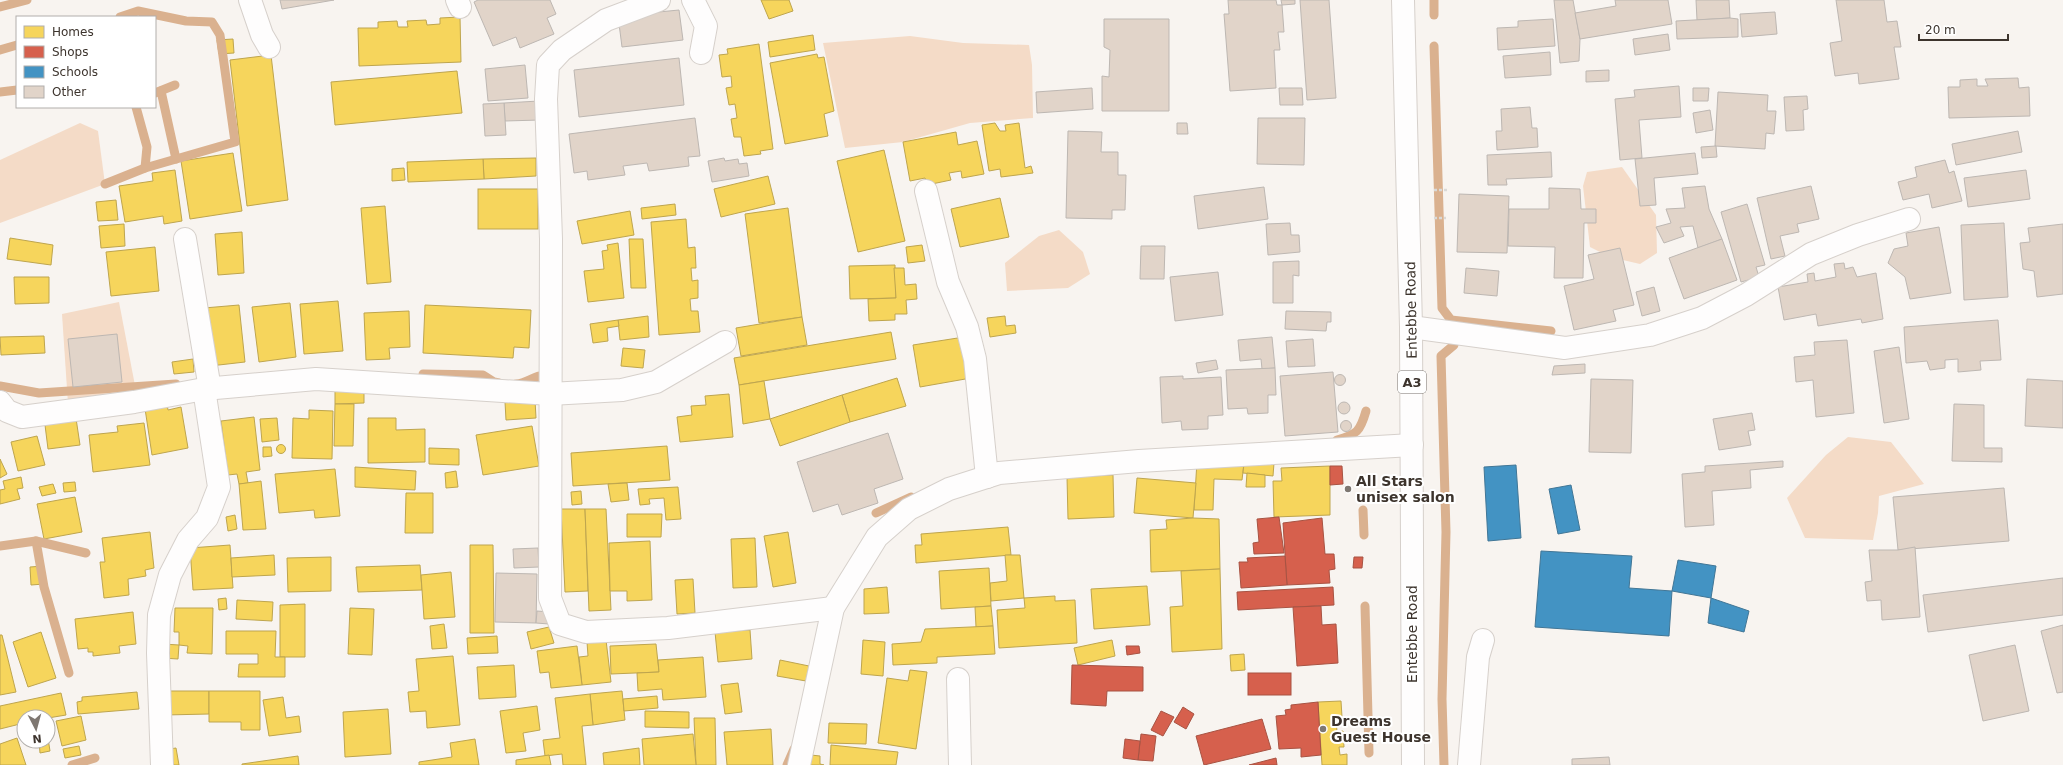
<svg xmlns="http://www.w3.org/2000/svg" width="2063" height="765" font-family="'DejaVu Sans',sans-serif">
	<rect width="100%" height="100%" fill="#f8f4f0"/>
	<g fill="#f4dbc7">
		<path d="M910 36 963 43 1029 45 1032 65 1033 118 970 123 903 142 845 148 823 43Z"/>
		<path d="M80 123 98 131 105 184 0 223V160Z"/>
		<path d="M1622 167 1656 215 1657 253 1640 264 1610 257 1590 247 1583 186 1587 172Z"/>
		<path d="M1059 230 1083 252 1090 274 1068 288 1007 291 1005 263 1039 236Z"/>
		<path d="M119 302 137 396 68 404 62 314Z"/>
		<path d="M1848 437 1891 442 1924 484 1879 496 1878 513 1873 540 1805 538 1787 498 1826 455Z"/>
	</g>
	<g fill="#f6d55c" stroke="#bea54e">
		<path d="M761 0H789L793 11 769 19Z"/>
		<path d="M460 17 461 62 359 66 358 28H378V22L397 21 398 27H408L407 21 426 20 427 25 440 24V18Z"/>
		<path d="M813 35 815 50 770 57 768 42Z"/>
		<path d="M233 39 234 53 219 54 217 40Z"/>
		<path d="M759 44 773 149 760 151 761 154 744 156 741 137H734L731 119 737 118 735 104 729 105 726 88 732 87 731 76 722 77 719 55 728 54 727 49Z"/>
		<path d="M817 54 818 58 824 57 834 111 824 114 828 136 785 144 770 63Z"/>
		<path d="M271 55 288 200 247 206 230 60Z"/>
		<path d="M457 71 462 113 335 125 331 82Z"/>
		<path d="M995 123 1000 131H1006L1005 125 1019 123 1025 168 1031 166 1033 173 1001 177 1000 169 989 171 982 125Z"/>
		<path d="M956 132 958 145 977 141 984 174 962 178 961 171 949 173 951 180 927 185 925 178 910 181 903 142Z"/>
		<path d="M884 150 905 241 858 252 837 161Z"/>
		<path d="M233 153 242 211 190 219 181 161Z"/>
		<path d="M536 158V176L484 179 483 159Z"/>
		<path d="M483 159 484 179 408 182 407 162Z"/>
		<path d="M404 168 405 180 392 181V169Z"/>
		<path d="M175 170 182 221 164 224 163 216 125 222 119 186 153 181 152 173Z"/>
		<path d="M768 176 775 204 721 217 714 189Z"/>
		<rect x="478" y="189" width="60" height="40"/>
		<path d="M1000 198 1009 237 960 247 951 209Z"/>
		<path d="M116 200 118 220 98 221 96 202Z"/>
		<path d="M675 204 676 215 642 219 641 208Z"/>
		<path d="M385 206 391 282 367 284 361 208Z"/>
		<path d="M788 208 802 317 759 323 745 214Z"/>
		<path d="M630 211 634 235 582 244 577 221Z"/>
		<path d="M686 219 688 248 695 247 696 268H691L692 281 698 280V298L690 299 691 311H698L700 332 659 335 651 222Z"/>
		<path d="M124 224 125 246 101 248 99 226Z"/>
		<path d="M242 232 244 273 218 275 215 234Z"/>
		<path d="M10 238 53 245 51 265 7 259Z"/>
		<path d="M629 239H643L646 288H631Z"/>
		<path d="M618 243 624 298 588 302 584 271 604 269 602 251 608 250 607 245Z"/>
		<path d="M922 245 925 261 908 263 906 247Z"/>
		<path d="M155 247 159 291 111 296 106 252Z"/>
		<path d="M895 265 896 298 850 299 849 266Z"/>
		<path d="M894 268H904L905 285 916 284 917 299 906 300 907 314H895V320L869 321 868 299 896 298Z"/>
		<path d="M14 277H49V303L15 304Z"/>
		<path d="M338 301 343 351 304 354 300 304Z"/>
		<path d="M290 303 296 357 259 362 252 307Z"/>
		<path d="M239 305 245 362 210 366 204 308Z"/>
		<path d="M425 305 531 310 529 348 514 347 513 358 423 353Z"/>
		<path d="M409 311 410 347 389 348 390 359 366 360 364 313Z"/>
		<path d="M648 316 649 337 620 340 618 320Z"/>
		<path d="M1005 316 1006 326 1015 325 1016 333 990 337 987 318Z"/>
		<path d="M802 317 807 345 741 356 736 328Z"/>
		<path d="M618 320 619 326 607 328 608 341 593 343 590 324Z"/>
		<path d="M891 332 896 359 739 385 734 358Z"/>
		<path d="M44 336 45 353 1 355 0 337Z"/>
		<path d="M964 337 971 378 920 387 913 345Z"/>
		<path d="M623 348 645 350 643 368 621 366Z"/>
		<path d="M193 359 194 372 174 374 172 362Z"/>
		<path d="M897 378 906 406 850 422 842 395Z"/>
		<path d="M764 381 770 419 743 424 739 385Z"/>
		<path d="M335 389 364 391V403L335 404Z"/>
		<path d="M729 394 733 437 680 442 677 417 692 415 691 406 706 405 705 396Z"/>
		<path d="M842 395 850 422 780 446 770 419Z"/>
		<path d="M166 398 168 410 181 407 188 448 152 455 144 402Z"/>
		<path d="M535 400 536 418 506 420 505 402Z"/>
		<path d="M335 404H354L353 446H334Z"/>
		<path d="M74 405 80 445 48 449 43 409Z"/>
		<path d="M309 410 333 411 332 459 292 458 293 418 309 419Z"/>
		<path d="M254 417 260 470 246 472 248 483 239 484 237 474 228 475 221 421Z"/>
		<path d="M277 418 279 440 262 442 260 419Z"/>
		<path d="M368 418H396V430L425 429V462L368 463Z"/>
		<path d="M144 423 150 465 93 472 89 435 118 432 117 426Z"/>
		<path d="M532 426 539 466 483 475 476 435Z"/>
		<path d="M37 436 45 465 18 471 11 442Z"/>
		<circle cx="281" cy="449" r="4.5"/>
		<path d="M667 446 670 480 573 486 571 453Z"/>
		<path d="M263 447H271L272 456 263 457Z"/>
		<path d="M429 448 459 449V465L429 464Z"/>
		<path d="M0 459 7 474 0 478Z"/>
		<path d="M1197 461 1244 463 1242 480 1214 479 1213 510H1194Z"/>
		<path d="M1244 463H1274L1273 476 1243 473Z"/>
		<path d="M1330 466V515L1274 517 1273 481H1282L1281 468Z"/>
		<path d="M355 467 416 471 415 490 355 487Z"/>
		<path d="M335 469 340 516 315 518 314 510 279 513 275 474Z"/>
		<path d="M456 471 458 487 446 488 445 473Z"/>
		<path d="M1247 473 1265 475V487H1246Z"/>
		<path d="M1113 475 1114 517 1068 519 1067 477Z"/>
		<path d="M21 477 23 488 17 489 20 499 0 504V490L5 489 3 481Z"/>
		<path d="M1137 478 1196 483 1193 518 1134 513Z"/>
		<path d="M261 481 266 529 243 530 239 484Z"/>
		<path d="M75 482 76 491 64 492 63 483Z"/>
		<path d="M627 483 629 500 611 502 608 484Z"/>
		<path d="M53 484 56 493 42 496 39 487Z"/>
		<path d="M678 487 681 519 666 520 664 498 649 499 650 504 640 505 638 489Z"/>
		<path d="M581 491 582 504 572 505 571 492Z"/>
		<path d="M406 493H433V533H405Z"/>
		<path d="M75 497 82 532 44 539 37 504Z"/>
		<path d="M561 509H585L588 591 565 592Z"/>
		<path d="M585 509H606L611 610 589 611Z"/>
		<path d="M627 514H662L661 537H627Z"/>
		<path d="M235 515 237 529 228 531 226 517Z"/>
		<path d="M1193 518 1219 519 1220 569 1151 572 1150 530 1167 529 1166 520Z"/>
		<path d="M1008 527 1011 555 916 563 915 545H922L921 534Z"/>
		<path d="M150 532 154 568 145 570 146 576 128 579 129 595 104 598 100 562H105L102 538Z"/>
		<path d="M788 532 796 583 773 587 764 536Z"/>
		<path d="M755 538 757 587 733 588 731 539Z"/>
		<path d="M650 541 652 600 627 601V591H610L609 543Z"/>
		<path d="M230 545 233 588 193 590 190 548Z"/>
		<path d="M470 545H493L494 633H470Z"/>
		<path d="M274 555 275 575 232 577 231 558Z"/>
		<path d="M1005 555H1020L1024 598 991 601 990 583 1007 581Z"/>
		<path d="M331 557V591L288 592 287 558Z"/>
		<path d="M420 565 422 590 358 592 356 567Z"/>
		<path d="M43 566 44 584 31 585 30 567Z"/>
		<path d="M989 568 991 606 941 609 939 571Z"/>
		<path d="M1220 569 1222 649 1172 652 1170 607 1183 606 1181 571Z"/>
		<path d="M451 572 455 617 424 619 421 575Z"/>
		<path d="M693 579 695 613 677 614 675 580Z"/>
		<path d="M1147 586 1150 625 1094 629 1091 589Z"/>
		<path d="M887 587 889 613 864 614V589Z"/>
		<path d="M1055 596V601L1075 600 1077 643 999 648 997 610 1025 608 1024 598Z"/>
		<path d="M226 598 227 609 219 610 218 599Z"/>
		<path d="M237 600 273 602 272 621 236 619Z"/>
		<path d="M305 604V657H280V605Z"/>
		<path d="M991 606 993 626 976 627 975 607Z"/>
		<path d="M175 608H213L212 654 187 653 188 646 179 645V632H174Z"/>
		<path d="M350 608 374 609 372 655 348 654Z"/>
		<path d="M133 612 136 644 119 646 120 653 93 656V652H88V648L78 649 75 619Z"/>
		<path d="M444 624 447 648 432 649 430 626Z"/>
		<path d="M993 626 995 654 937 657V663L893 665 892 644 921 642 925 629Z"/>
		<path d="M549 627 554 643 531 649 527 632Z"/>
		<path d="M750 630 752 659 718 662 715 632Z"/>
		<path d="M226 631H276L275 657H285V677H238L239 664H258V654H226Z"/>
		<path d="M41 632 56 678 28 687 13 642Z"/>
		<path d="M0 635H2L16 692 0 695Z"/>
		<path d="M497 636 498 653 468 654 467 638Z"/>
		<path d="M606 640 611 682 582 685 579 657 588 656 587 642Z"/>
		<path d="M863 640 885 642 883 676 861 674Z"/>
		<path d="M1112 640 1115 656 1078 665 1074 648Z"/>
		<path d="M163 644 179 645 178 659 162 658Z"/>
		<path d="M656 644 659 672 611 674 610 646Z"/>
		<path d="M577 646 582 685 551 688 549 672 540 673 537 651Z"/>
		<path d="M1244 654 1245 670 1231 671 1230 655Z"/>
		<path d="M453 656 460 725 427 728 426 711 410 712 408 692 419 691 416 659Z"/>
		<path d="M703 657 706 697 663 700 662 689 638 691 637 673 659 672 658 660Z"/>
		<path d="M780 660 809 666 806 681 777 676Z"/>
		<path d="M514 665 516 697 479 699 477 667Z"/>
		<path d="M910 670 927 672 916 749 878 743 887 678 908 681Z"/>
		<path d="M738 683 742 712 725 714 721 685Z"/>
		<path d="M165 691H209V714L165 715Z"/>
		<path d="M209 691H260V730H241V722H209Z"/>
		<path d="M622 691 625 720 593 725 590 694Z"/>
		<path d="M137 692 139 709 78 714 77 702 82 701V697Z"/>
		<path d="M61 693 66 715 48 718 24 717V723L0 729V706Z"/>
		<path d="M590 694 593 725 582 726 586 765H563L562 754 545 756 543 740 560 738 555 698Z"/>
		<path d="M657 696 658 708 624 711 623 699Z"/>
		<path d="M283 697 286 718 299 716 301 732 269 736 263 700Z"/>
		<path d="M1341 701 1342 717H1336L1337 732 1343 731 1344 747H1339L1340 755 1347 754V765H1322L1318 702Z"/>
		<path d="M537 706 540 730 523 733 526 751 506 753 500 711Z"/>
		<path d="M388 709 391 754 345 757 343 712Z"/>
		<path d="M645 711 689 712V728L645 727Z"/>
		<path d="M81 716 86 740 62 746 56 721Z"/>
		<path d="M694 718H715L716 765H696Z"/>
		<path d="M829 723 867 724 866 744 828 743Z"/>
		<path d="M771 729 773 765H727L724 732Z"/>
		<path d="M693 734 696 765H644L642 739Z"/>
		<path d="M17 738 26 765H0V744Z"/>
		<path d="M48 738 50 751 40 753 39 741H48Z"/>
		<path d="M475 739 479 765H419V762L452 757 450 743Z"/>
		<path d="M831 745 898 752 896 765H830Z"/>
		<path d="M79 746 81 755 65 758 63 749Z"/>
		<path d="M176 748 179 765H159L156 751Z"/>
		<path d="M639 748 640 765H604L603 753Z"/>
		<path d="M549 755 551 765H516V760Z"/>
		<path d="M811 755 820 756V764L824 765H805Z"/>
		<path d="M298 756 299 765H242V764Z"/>
	</g>
	<g fill="#d6604d" stroke="#a85343">
		<path d="M1330 466H1342L1343 484 1330 485Z"/>
		<path d="M1279 517 1284 553 1254 554 1253 543 1259 542 1257 519Z"/>
		<path d="M1322 518 1325 554H1334L1335 569 1329 570 1330 583 1287 585 1283 523Z"/>
		<path d="M1285 556 1287 585 1241 588 1239 562H1248L1247 558Z"/>
		<path d="M1354 557H1363L1362 568H1353Z"/>
		<path d="M1333 587 1334 605 1238 610 1237 592Z"/>
		<path d="M1321 606 1322 625 1336 624 1338 663 1297 666 1293 607Z"/>
		<path d="M1126 646H1139L1140 653 1127 655Z"/>
		<path d="M1072 665 1143 667V691H1107L1106 706 1071 704Z"/>
		<rect x="1248" y="673" width="43" height="22"/>
		<path d="M1318 702 1321 755 1301 757V748L1279 749 1276 716 1286 715 1285 710 1291 709V705Z"/>
		<path d="M1183 707 1194 714 1186 729 1174 722Z"/>
		<path d="M1161 711 1174 717 1163 736 1151 730Z"/>
		<path d="M1262 719 1271 749 1204 765 1196 736Z"/>
		<path d="M1141 734 1156 736 1153 761 1138 760Z"/>
		<path d="M1125 739 1140 741 1138 760 1123 758Z"/>
		<path d="M1276 758 1277 765H1249Z"/>
	</g>
	<g fill="#4393c3" stroke="#417696">
		<path d="M1516 465 1521 538 1488 541 1484 467Z"/>
		<path d="M1571 485 1580 530 1558 534 1549 489Z"/>
		<path d="M1541 551 1632 556 1629 588 1672 591 1669 636 1535 627Z"/>
		<path d="M1678 560 1716 566 1711 598 1672 591Z"/>
		<path d="M1711 598 1749 611 1744 632 1708 623Z"/>
	</g>
	<g fill="none" stroke-linecap="round" stroke-linejoin="round">
		<g stroke="#dab18f" stroke-width="9">
			<path d="M0 7 27 0"/>
			<path d="M1434 15V0"/>
			<path d="M1434 46 1442 308 1451 320 1551 331"/>
			<path d="M0 50 17 45"/>
			<path d="M161 91 176 159"/>
			<path d="M0 92 17 90"/>
			<path d="M155 93 175 85"/>
			<path d="M136 107 147 147 145 168"/>
			<path d="M105 184 145 168 235 142 220 35 212 22 186 21 138 11 120 17"/>
			<path d="M423 374 483 375 494 382 499 383"/>
			<path d="M516 384C525 384 531 378 540 376"/>
			<path d="M0 386 39 393 176 384"/>
			<path d="M1337 440C1357 434 1360 432 1366 411"/>
			<path d="M1363 510 1364 535"/>
			<path d="M876 513 911 497"/>
			<path d="M36 541 44 587 69 673"/>
			<path d="M0 546 36 541 86 553"/>
			<path d="M1365 606 1369 753"/>
			<path d="M72 765 95 758"/>
			<path d="M787 765 794 749"/>
			<path d="M1444 765 1442 699 1446 532 1441 356 1454 345"/>
		</g>
	</g>
	<g fill="#e1d4c9" stroke="#bdb7b2">
		<path d="M280 0H334L282 9Z"/>
		<path d="M478 0H550L556 14 547 18 554 34 520 48 516 37 493 46 474 2Z"/>
		<path d="M1228 0H1276L1277 5H1282L1284 32H1278L1280 50H1274L1276 88 1230 91 1224 14H1229Z"/>
		<path d="M1281 0H1295V4L1282 5Z"/>
		<path d="M1300 0H1329L1336 98 1307 100Z"/>
		<path d="M1554 0H1573L1580 39 1579 61 1560 63Z"/>
		<path d="M1615 0H1668L1672 24 1580 39 1575 13 1616 6Z"/>
		<path d="M1696 0H1729L1730 18 1697 20Z"/>
		<path d="M1836 0H1884L1887 22 1897 21 1901 47H1894L1899 79 1859 84 1858 73 1835 76 1830 43 1842 41Z"/>
		<path d="M679 10 683 40 622 47 618 16Z"/>
		<path d="M1775 12 1777 34 1742 37 1740 14Z"/>
		<path d="M1730 18 1738 19V37L1677 39 1676 21Z"/>
		<path d="M1104 19H1169V111H1102V76L1109 77 1110 50 1104 47Z"/>
		<path d="M1553 19 1555 46 1498 50 1497 28 1518 27V21Z"/>
		<path d="M1668 34 1670 50 1635 55 1633 39Z"/>
		<path d="M1550 52 1551 75 1505 78 1503 56Z"/>
		<path d="M679 58 684 105 579 117 574 70Z"/>
		<path d="M525 65 528 98 488 101 485 69Z"/>
		<path d="M1609 70V81L1586 82V71Z"/>
		<path d="M2018 78 2019 88 2029 87 2030 116 1949 118 1948 87H1960V80L1977 79V86H1988L1985 79Z"/>
		<path d="M1679 86 1681 117 1639 120 1642 158 1620 160 1615 99 1635 97 1634 90Z"/>
		<path d="M1092 88 1093 109 1037 113 1036 92Z"/>
		<path d="M1279 88H1302L1303 105H1280Z"/>
		<path d="M1693 88H1709L1708 101H1693Z"/>
		<path d="M1718 92 1768 95 1767 111H1776L1774 134 1766 133 1765 149 1715 146Z"/>
		<path d="M1807 96 1808 109 1803 110 1804 130 1786 131 1784 97Z"/>
		<path d="M539 101 540 120 505 121 504 103Z"/>
		<path d="M504 103 506 135 485 136 483 104Z"/>
		<path d="M1530 107 1532 128H1537L1538 147 1497 150 1496 131H1502L1501 109Z"/>
		<path d="M1710 110 1713 130 1696 133 1693 113Z"/>
		<path d="M695 118 700 156 688 157 689 166 649 171 647 163 623 166 625 175 588 180 587 171 574 173 569 134Z"/>
		<path d="M1258 118H1305L1304 165 1257 164Z"/>
		<path d="M1177 123H1187L1188 134H1177Z"/>
		<path d="M1068 131 1102 132 1101 152H1118V175H1126L1125 210H1112V219L1066 218Z"/>
		<path d="M2018 131 2022 152 1956 165 1952 144Z"/>
		<path d="M1716 146 1717 157 1702 158 1701 147Z"/>
		<path d="M1551 152 1552 177 1506 179 1507 185H1488L1487 155Z"/>
		<path d="M1695 153 1698 174 1654 178 1656 205 1640 206 1635 159Z"/>
		<path d="M724 158 725 161 738 159 739 164 747 163 749 176 712 182 708 161Z"/>
		<path d="M1945 160 1949 173 1954 171 1962 201 1932 208 1929 194 1903 200 1898 182 1917 177 1915 167Z"/>
		<path d="M2026 170 2030 199 1968 207 1964 178Z"/>
		<path d="M1705 186 1709 209 1722 239 1698 248 1693 226 1680 227 1684 236 1664 243 1656 227 1671 223 1666 209 1685 208 1682 188Z"/>
		<path d="M1811 186 1819 219 1797 224 1799 232 1780 236 1785 256 1771 259 1757 198Z"/>
		<path d="M1264 187 1268 219 1198 229 1194 196Z"/>
		<path d="M1549 188 1580 189 1581 209H1596V223H1584L1583 278H1554L1555 247 1508 246 1509 209H1549Z"/>
		<path d="M1459 194 1509 196 1507 253 1457 252Z"/>
		<path d="M1747 204 1765 265 1756 267 1759 277 1741 282 1721 212Z"/>
		<path d="M1290 223 1291 235H1299L1300 252 1268 255 1266 224Z"/>
		<path d="M2004 223 2008 297 1964 300 1961 225Z"/>
		<path d="M2063 224V294L2037 297 2034 271 2023 269 2020 243 2030 242 2028 228Z"/>
		<path d="M1939 227 1951 293 1910 299 1905 277 1888 263 1894 249 1908 246 1906 233Z"/>
		<path d="M1722 239 1737 280 1684 299 1669 258Z"/>
		<path d="M1141 246H1165L1164 279H1140Z"/>
		<path d="M1620 248 1634 305 1613 310 1616 321 1574 330 1564 286 1594 279 1588 255Z"/>
		<path d="M1299 261V276L1293 275V303H1273V262Z"/>
		<path d="M1844 263 1845 269 1853 267 1857 277 1876 273 1883 319 1862 323 1861 319 1818 326 1816 314 1784 320 1778 287 1808 282 1807 274 1814 273 1815 281 1836 277 1834 264Z"/>
		<path d="M1466 268 1499 271 1497 296 1464 293Z"/>
		<path d="M1218 272 1223 315 1175 321 1170 277Z"/>
		<path d="M1654 287 1660 311 1642 316 1636 292Z"/>
		<path d="M1286 311 1331 312V322H1327L1326 331 1285 329Z"/>
		<path d="M1998 320 2001 360 1980 361 1981 370 1958 372V359L1945 360V368L1930 370 1927 361 1906 363 1904 327Z"/>
		<path d="M117 334 122 382 73 387 68 339Z"/>
		<path d="M1272 337 1275 368 1262 369 1261 359 1240 361 1238 340Z"/>
		<path d="M1313 339 1315 366 1288 367 1286 341Z"/>
		<path d="M1847 340 1854 413 1816 417 1813 380 1796 382 1794 357 1815 355 1814 342Z"/>
		<path d="M1899 347 1909 419 1884 423 1874 351Z"/>
		<path d="M1216 360 1218 369 1198 373 1196 363Z"/>
		<path d="M1585 364V373L1552 375 1554 366Z"/>
		<path d="M1275 368 1276 395H1268V413L1248 414 1247 408 1228 409 1226 370Z"/>
		<path d="M1333 372 1338 432 1285 436 1280 376Z"/>
		<circle cx="1340" cy="380" r="5.5"/>
		<path d="M1183 376V379L1221 377 1223 415 1208 416V429L1182 430 1181 421 1162 423 1160 377Z"/>
		<path d="M1591 379 1633 380 1631 453 1589 452Z"/>
		<path d="M2027 379 2063 381V428L2025 426Z"/>
		<circle cx="1344" cy="408" r="6"/>
		<path d="M1954 404 1984 405V448H2002V462L1952 461Z"/>
		<path d="M1752 413 1755 430 1748 431 1751 445 1719 450 1713 419Z"/>
		<circle cx="1346" cy="426" r="5.5"/>
		<path d="M888 433 903 479 874 489 878 503 842 515 838 504 813 512 797 462Z"/>
		<path d="M1783 461V467L1750 470 1751 488 1712 491 1714 525 1685 527 1682 474 1705 472V466Z"/>
		<path d="M2004 488 2009 541 1898 550 1893 497Z"/>
		<path d="M1915 547 1920 617 1882 620 1881 600 1867 601 1865 582 1872 581 1869 550H1898Z"/>
		<path d="M538 548 539 567 514 568 513 549Z"/>
		<path d="M496 573 537 574 536 623 495 622Z"/>
		<path d="M2063 578V615L1928 632 1923 595Z"/>
		<path d="M537 611 550 612 549 624 536 623Z"/>
		<path d="M2063 625V692L2057 693 2041 631Z"/>
		<path d="M2015 645 2029 711 1983 721 1969 655Z"/>
		<path d="M1609 757 1610 765H1572V759Z"/>
	</g>
	<g fill="none" stroke-linecap="round" stroke-linejoin="round">
		<g stroke="#d6d0cb" stroke-width="24">
			<g id="minor">
				<path d="M250 0 262 35 269 47"/>
				<path d="M457 0 460 7"/>
				<path d="M659 0 606 20 562 50 548 65 546 99 551 239 550 598 560 624 586 632 668 628 833 608"/>
				<path d="M693 0 706 26 701 53"/>
				<path d="M926 191 948 282 967 327 975 359 987 477"/>
				<path d="M185 239 210 389"/>
				<path d="M1411 327 1565 348 1650 335 1702 318 1746 295 1811 254 1858 235 1909 219"/>
				<path d="M0 402 7 411 22 417 134 402 204 389 316 379 550 394 622 390 656 382 725 342"/>
				<path d="M958 679 960 765"/>
				<path d="M162 765 158 653 159 615 170 575 188 540 207 518 219 487 204 389"/>
				<path d="M799 765 833 608 877 537 909 509 949 489 999 473 1139 461 1412 445"/>
				<path d="M1469 765 1478 657 1483 640"/>
			</g>
		</g>
		<g stroke="#d6d0cb" stroke-width="24">
			<path id="primary" d="M1403 0 1411 327 1413 765"/>
		</g>
		<g stroke="#dad9d7" stroke-width="2.5" stroke-dasharray="3 2" stroke-linecap="butt">
			<path d="M1434 190H1447"/>
			<path d="M1434 218H1446"/>
		</g>
		<use href="#minor" stroke="#fefdfd" stroke-width="22"/>
		<use href="#primary" stroke="#fefdfd" stroke-width="22"/>
	</g>
	<g fill="#7e7771" stroke="#fff" stroke-width="1.5">
		<circle cx="1348" cy="489" r="4"/>
		<circle cx="1323" cy="729" r="4"/>
	</g>
	<g text-anchor="middle" stroke-width="4" stroke-linejoin="round" paint-order="stroke">
		<rect fill="#fff" stroke="#77716c" stroke-width="1" x="1398" y="371" width="28" height="22" rx="3"/>
		<g font-size="13" font-weight="bold" fill="#3d342d">
			<text x="1412" y="387">A3</text>
		</g>
		<g font-size="14" fill="#3d342d" stroke="#fff">
			<text transform="translate(1411 310) rotate(-91)" y="5">Entebbe Road</text>
			<text transform="translate(1412 634) rotate(-90)" y="5">Entebbe Road</text>
		</g>
		<g font-size="14" font-weight="bold" fill="#3d342d" stroke="#fff" text-anchor="start">
			<text x="1356" y="486">All Stars<tspan x="1356" dy="16">unisex salon</tspan></text>
			<text x="1331" y="726">Dreams<tspan x="1331" dy="16">Guest House</tspan></text>
		</g>
	</g>
	<rect x="16" y="16" width="140" height="92" fill="#ffffff" stroke="#b1aeab"/>
	<rect x="24" y="26" width="20" height="12" fill="#f6d55c" stroke="#b1aeab"/>
	<text x="52" y="36" font-size="12" fill="#3d342d">Homes</text>
	<rect x="24" y="46" width="20" height="12" fill="#d6604d" stroke="#b1aeab"/>
	<text x="52" y="56" font-size="12" fill="#3d342d">Shops</text>
	<rect x="24" y="66" width="20" height="12" fill="#4393c3" stroke="#b1aeab"/>
	<text x="52" y="76" font-size="12" fill="#3d342d">Schools</text>
	<rect x="24" y="86" width="20" height="12" fill="#e1d4c9" stroke="#b1aeab"/>
	<text x="52" y="96" font-size="12" fill="#3d342d">Other</text>
	<g transform="translate(36 729) rotate(174)"><circle r="19" fill="#ffffff" stroke="#b1aeab"/>
	<path d="M0-3L7 15L0 10L-7 15Z" fill="#7e7771"/>
	<text y="-6" font-size="11" font-weight="bold" text-anchor="middle" fill="#3d342d">N</text>
	</g>
	<path d="M1919 34v6h89v-6" fill="none" stroke="#3d342d" stroke-width="2"/>
	<text x="1925" y="34" font-size="12" fill="#3d342d" stroke="#ffffff" stroke-width="3" paint-order="stroke">20 m</text>
</svg>
